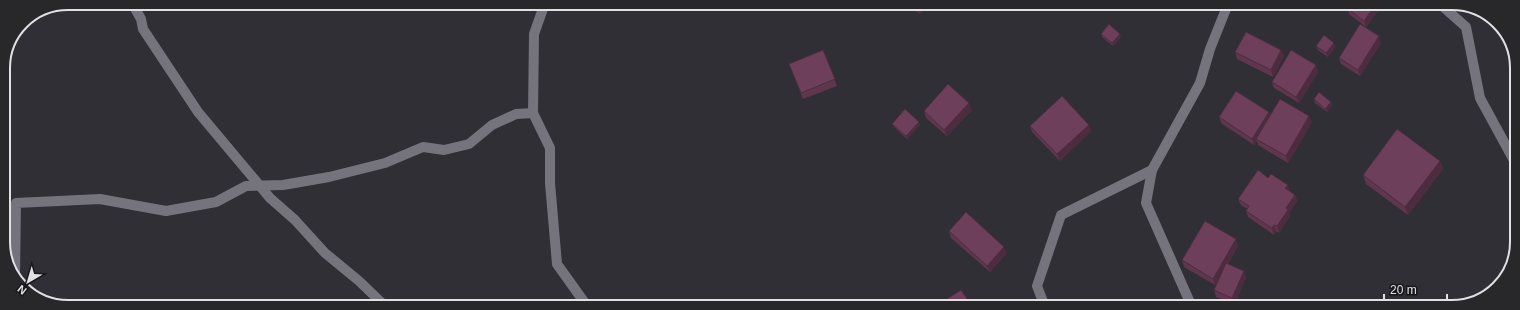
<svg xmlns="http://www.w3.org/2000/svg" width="1520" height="310" font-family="Helvetica,sans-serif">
	<rect width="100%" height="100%" fill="#302f35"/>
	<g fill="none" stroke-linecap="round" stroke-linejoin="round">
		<g stroke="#75747c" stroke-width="10">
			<path d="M132 3 141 19 143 29 198 112 260 186 270 198 295 220 325 253 359 281 385 306"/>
			<path d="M1440 4 1466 27 1480 98 1516 164"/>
			<path d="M533 113 534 34 545 3"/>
			<path d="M1152 170 1146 203 1192 307"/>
			<path d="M15 275 16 203 100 199 166 211 216 202 246 186 283 185 329 177 385 163 423 147 444 150 469 144 492 125 516 114 533 113 550 148V183L557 264 587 306"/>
			<path d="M1045 307 1037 286 1061 215 1152 170 1200 83 1210 49 1228 4"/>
		</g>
	</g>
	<g fill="#5f364e">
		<path d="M908 4H930L920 14Z"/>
		<path d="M1024 4H1036L1032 9Z"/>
		<path d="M1343 4H1383L1366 27 1349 14 1347 8V7Z"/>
		<path d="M1101 34 1121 37 1113 46 1102 37Z"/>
		<path d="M1381 43 1360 76 1341 64 1339 58Z"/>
		<path d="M1316 46 1335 47 1328 57 1318 50Z"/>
		<path d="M823 50 837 86 803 99 789 64Z"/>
		<path d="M1281 50 1284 56 1273 77 1237 59 1235 52Z"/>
		<path d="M1318 72 1299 103 1274 88 1272 82Z"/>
		<path d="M1314 99 1331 102 1332 105 1327 112 1315 103Z"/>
		<path d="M972 110 947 136 926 118 924 111Z"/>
		<path d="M1269 112 1270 115 1312 122 1288 163 1258 145 1257 141 1254 145 1222 124 1219 117Z"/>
		<path d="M892 124 920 125 907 139 894 127Z"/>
		<path d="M1030 126 1091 131 1060 161 1032 132Z"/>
		<path d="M1440 161 1443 169 1408 215 1366 184 1363 175Z"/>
		<path d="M1290 191 1295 195 1297 201 1289 213 1290 216 1279 233 1276 231 1274 235 1248 217 1246 211 1247 209 1241 205 1238 199Z"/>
		<path d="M949 231 1007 253 990 272 951 238Z"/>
		<path d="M1238 246 1228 264 1246 277 1235 304 1216 297 1214 290 1219 279 1215 285 1184 267 1182 260Z"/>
	</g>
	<g fill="#4d2c40">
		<path d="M922 4H930L920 14 918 8Z"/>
		<path d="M1032 4H1036L1032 9 1031 6Z"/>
		<path d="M1376 4H1383L1366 27 1364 21Z"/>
		<path d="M1120 34 1121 37 1113 46 1112 43Z"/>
		<path d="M1379 36 1381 43 1360 76 1358 70Z"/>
		<path d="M1334 43 1335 47 1328 57 1326 53Z"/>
		<path d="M1281 50 1284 56 1273 77 1271 70Z"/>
		<path d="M1316 65 1318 72 1299 103 1296 97Z"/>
		<path d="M1331 102 1332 105 1327 112 1325 109Z"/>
		<path d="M969 103 972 110 947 136 944 130Z"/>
		<path d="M1269 112 1271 118 1256 139 1257 141 1254 145 1252 139Z"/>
		<path d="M1309 116 1312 122 1288 163 1286 156Z"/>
		<path d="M919 122 920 125 907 139 906 136Z"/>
		<path d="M1089 125 1091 131 1060 161 1057 154Z"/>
		<path d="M1440 161 1443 169 1408 215 1405 207Z"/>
		<path d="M1288 185 1290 191 1285 188Z"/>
		<path d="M1295 195 1297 201 1289 213 1290 216 1279 233 1277 226 1286 208Z"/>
		<path d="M1274 225 1276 231 1274 235 1272 228Z"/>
		<path d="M1236 239 1238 246 1215 285 1213 279Z"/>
		<path d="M1004 247 1007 253 990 272 987 266Z"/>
		<path d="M1244 271 1246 277 1235 304 1232 298Z"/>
	</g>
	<g fill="#6e3f5b" stroke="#4d2c40">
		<path d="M913 4H922L918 8Z"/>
		<path d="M1350 4H1349H1376L1364 21 1347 8Z"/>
		<path d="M1109 24 1120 34 1112 43 1101 34Z"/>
		<path d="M1360 24 1379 36 1358 70 1339 58Z"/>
		<path d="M1246 32 1281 50 1271 70 1235 52Z"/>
		<path d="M1324 35 1334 43 1326 53 1316 46Z"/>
		<path d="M823 50 835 79 801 93 789 64Z"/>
		<path d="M1291 50 1316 65 1296 97 1272 82Z"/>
		<path d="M948 84 969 103 944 130 924 111Z"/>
		<path d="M1236 91 1269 112 1252 139 1219 117Z"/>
		<path d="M1319 92 1331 102 1325 109 1314 99Z"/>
		<path d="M1062 96 1089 125 1057 154 1030 126Z"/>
		<path d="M1280 99 1309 116 1286 156 1256 139Z"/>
		<path d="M905 109 919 122 906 136 892 124Z"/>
		<path d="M1397 129 1440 161 1405 207 1363 175Z"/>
		<path d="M1258 170 1268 178 1271 174 1288 185 1285 188 1295 195 1286 208 1288 210 1277 226 1274 225 1272 228 1246 211 1249 206 1238 199Z"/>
		<path d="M966 212 1004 247 987 266 949 231Z"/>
		<path d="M1205 221 1236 239 1213 279 1182 260Z"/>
		<path d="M1226 263 1244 271 1232 298 1214 290Z"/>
		<path d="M961 290 972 306H936Z"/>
	</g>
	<path d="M0 0H1520V310H0ZM68 10H1452A58 58 0 0 1 1510 68V242A58 58 0 0 1 1452 300H68A58 58 0 0 1 10 242V68A58 58 0 0 1 68 10Z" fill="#28272a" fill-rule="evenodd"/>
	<path fill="none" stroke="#e1e0e4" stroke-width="2" d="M68 10H1452A58 58 0 0 1 1510 68V242A58 58 0 0 1 1452 300H68A58 58 0 0 1 10 242V68A58 58 0 0 1 68 10Z"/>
	<g transform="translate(28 282) rotate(218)" stroke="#18171a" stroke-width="3" paint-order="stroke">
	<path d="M0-3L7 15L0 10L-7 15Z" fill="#e1e0e4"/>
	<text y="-6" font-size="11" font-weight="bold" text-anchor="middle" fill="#e1e0e4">N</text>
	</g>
	<path d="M1384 294v6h63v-6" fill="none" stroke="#e1e0e4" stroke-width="2"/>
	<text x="1390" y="294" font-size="12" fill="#e1e0e4" stroke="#18171a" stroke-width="3" paint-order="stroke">20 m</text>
</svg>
